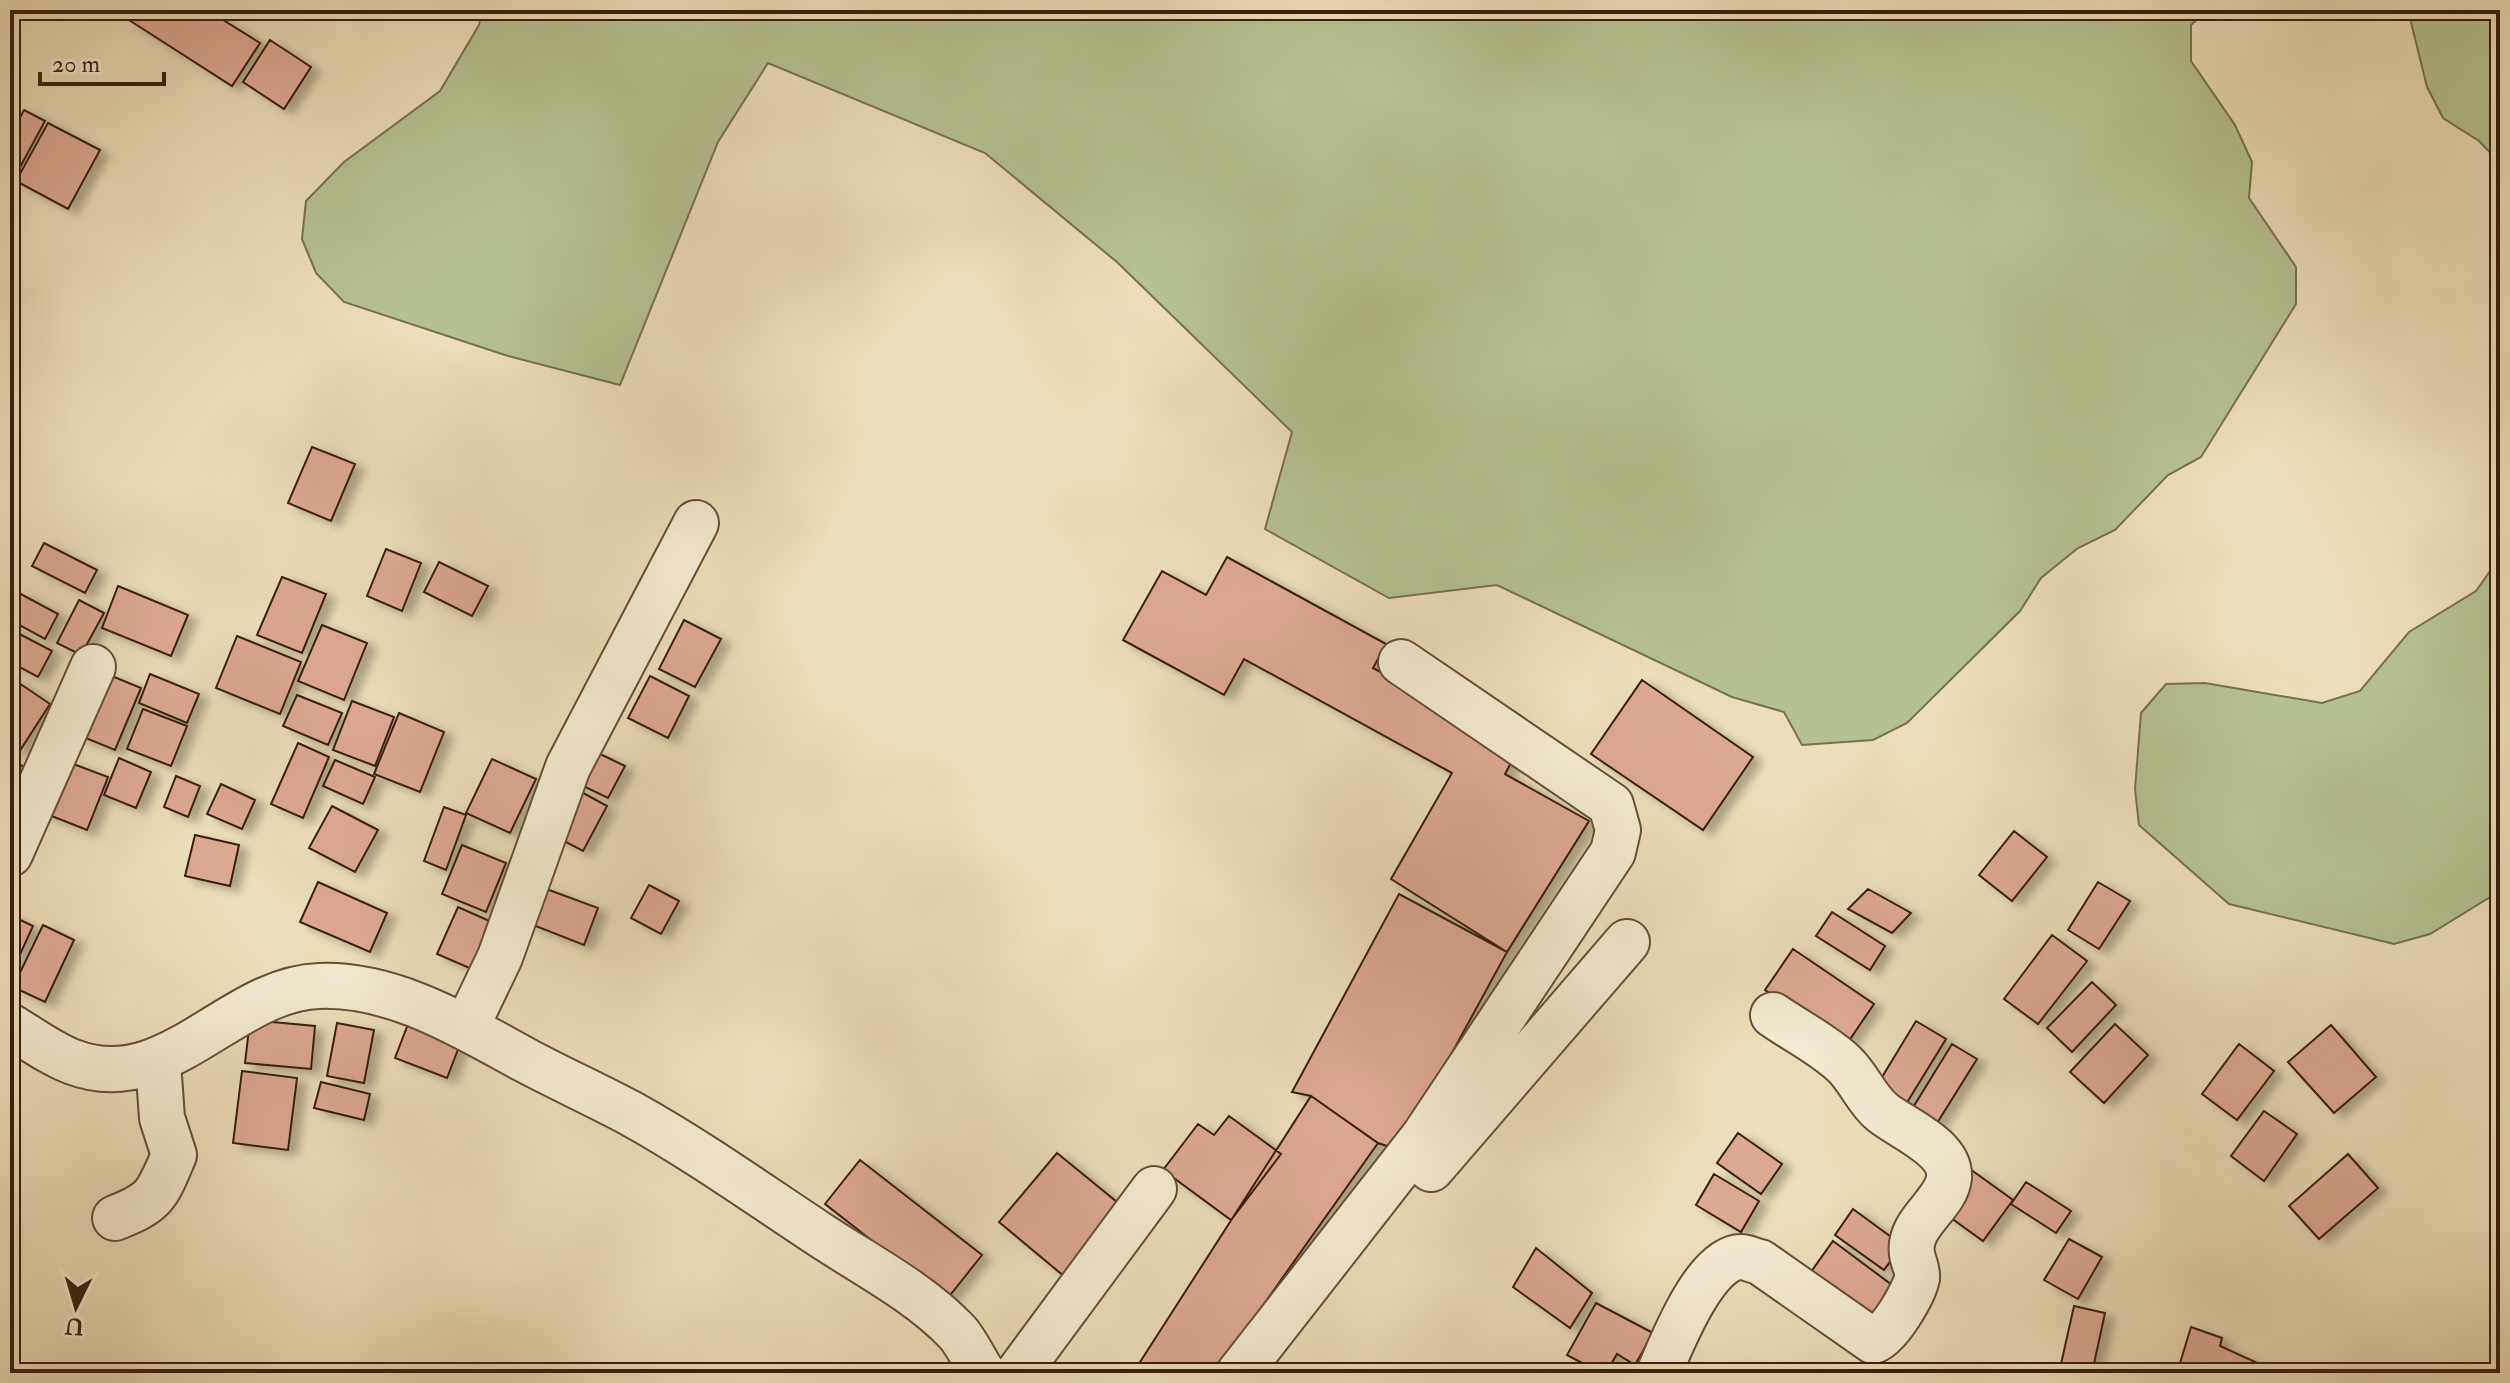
<svg xmlns="http://www.w3.org/2000/svg" width="2510" height="1383" font-family="'IM FELL Double Pica',serif">
<style>
.green{fill:#b6c190;stroke:#78704f;stroke-width:2}
.building{fill:#dda890;stroke:#391f0e;stroke-width:2;filter:url(#shadow)}
.lines{fill:none;stroke-linecap:round;stroke-linejoin:round}
.minor-casing{stroke:#664f38;stroke-width:48}
.minor{stroke:#f3ead1;stroke-width:44}
</style>
<defs>
<filter id="shadow"><feDropShadow dx="9" dy="5" stdDeviation="4" flood-color="#0004"/></filter>
</defs>
<rect width="100%" height="100%" fill="#ecdeb8"/>
<filter id="stains"><feTurbulence type="fractalNoise" baseFrequency=".0025" numOctaves="4"/><feColorMatrix values="0 0 0 0 .2 0 0 0 0 .09 0 0 0 0 .02 0 0 0 .5 -.17"/></filter>
<radialGradient id="worn" r=".72"><stop offset=".6" stop-color="#630" stop-opacity="0"/><stop offset="1" stop-color="#630" stop-opacity=".3"/></radialGradient>
<path class="green" d="M482,10H2208L2191,25V61L2235,125L2252,162L2249,198L2296,267V304L2201,457L2168,475L2115,530L2078,548L2041,578L2020,611L1907,723L1873,740L1802,745L1784,712L1732,697L1497,585L1389,598L1265,529L1292,432L1118,263L985,153L768,63L718,142L620,385L508,356L344,302L316,273L302,239L306,201L344,162L440,91L479,25Z
M2408,10H2500V163L2479,141L2443,118L2427,87Z
M2500,557V891L2430,934L2394,944L2229,904L2139,825L2135,789L2141,713L2166,684L2205,683L2322,703L2360,691L2409,632L2476,591Z"/>
<path class="building" d="M136,10H207L260,43L232,86L129,20Z
M270,40L311,67L284,109L243,82Z
M24,110L45,121L12,182L10,136Z
M48,123L100,150L68,209L16,181Z
M312,447L355,464L331,521L288,503Z
M44,543L97,570L85,593L32,566Z
M386,549L421,563L402,611L367,596Z
M1227,557L1386,644L1373,668L1519,748L1505,774L1589,821L1507,952L1391,879L1452,773L1244,659L1224,695L1123,640L1162,571L1206,595Z
M439,562L488,586L472,616L424,592Z
M282,577L326,594L302,653L257,635Z
M118,586L188,615L171,656L102,628Z
M17,592L58,614L45,639L10,620V606Z
M79,600L104,613L81,655L57,643Z
M684,620L721,639L695,687L659,669Z
M322,625L367,643L344,700L298,681Z
M10,629L52,651L38,677L10,662Z
M237,636L301,662L280,714L216,688Z
M102,672L141,688L115,750L76,734Z
M150,674L199,694L187,723L139,703Z
M650,676L689,696L668,738L628,718Z
M10,677L50,704L19,752L10,746Z
M1642,680L1753,757L1703,830L1591,754Z
M297,695L342,713L328,745L283,726Z
M352,701L394,717L375,766L333,750Z
M143,709L187,726L171,766L127,749Z
M399,713L444,732L420,792L374,774Z
M298,743L329,757L303,818L271,804Z
M594,751L625,766L608,798L577,783Z
M10,758L39,777L10,821Z
M119,758L151,772L136,808L104,795Z
M492,759L536,779L510,833L466,813Z
M335,760L375,777L363,804L323,786Z
M68,762L108,777L87,830L34,809Z
M176,776L200,786L188,817L164,807Z
M221,784L255,800L242,829L207,814Z
M574,788L607,806L583,851L549,833Z
M332,806L378,830L355,872L309,848Z
M444,807L466,815L446,870L424,861Z
M2014,831L2047,857L2012,901L1979,875Z
M195,835L239,845L230,886L185,876Z
M462,845L506,863L486,912L442,894Z
M318,882L387,913L370,952L300,922Z
M2098,882L2130,901L2099,949L2068,930Z
M649,885L679,901L661,934L631,918Z
M541,887L598,908L584,945L528,923Z
M1868,889L1911,913L1892,933L1848,909Z
M1399,894L1507,952L1399,1150L1378,1143L1311,1096L1292,1092Z
M458,907L494,923L474,970L437,954Z
M1832,912L1885,946L1870,970L1816,936Z
M10,915L33,926L12,972L10,971Z
M43,925L74,940L45,1002L13,987Z
M2052,935L2087,961L2038,1024L2004,999Z
M1793,949L1874,1004L1846,1045L1765,990Z
M2092,982L2116,1005L2072,1052L2047,1028Z
M410,1019L462,1039L447,1078L395,1058Z
M250,1020L315,1026L311,1069L245,1063Z
M1916,1021L1946,1039L1903,1109L1873,1092Z
M337,1023L374,1030L364,1083L327,1076Z
M2115,1024L2148,1055L2104,1103L2070,1072Z
M2331,1025L2376,1077L2334,1113L2288,1062Z
M1952,1044L1977,1059L1934,1128L1909,1114Z
M2239,1044L2274,1071L2237,1120L2202,1094Z
M242,1071L297,1078L288,1150L233,1143Z
M321,1082L370,1094L364,1120L314,1108Z
M1311,1096L1378,1143L1215,1373H1133Z
M2264,1111L2297,1134L2264,1181L2231,1156Z
M1229,1116L1281,1154L1231,1220L1163,1170L1198,1124L1214,1135Z
M1738,1133L1782,1164L1761,1194L1717,1163Z
M1057,1153L1123,1207L1065,1277L999,1222Z
M2348,1154L2378,1188L2319,1239L2289,1206Z
M860,1160L982,1255L947,1299L825,1204Z
M1970,1169L2013,1200L1983,1241L1940,1210Z
M1714,1174L1759,1201L1741,1232L1696,1205Z
M2026,1182L2071,1211L2056,1233L2011,1204Z
M1853,1209L1902,1245L1884,1270L1835,1235Z
M2069,1239L2102,1257L2078,1299L2044,1280Z
M1833,1241L1896,1288L1870,1322L1808,1276Z
M1536,1248L1592,1293L1570,1328L1513,1287Z
M1596,1303L1653,1333L1635,1365L1617,1354L1606,1373H1601L1567,1355Z
M2074,1306L2105,1313L2092,1373H2059Z
M2191,1327L2222,1338L2220,1346L2279,1373H2177Z"/>
<g class="lines">
<g class="minor-casing">
<path id="minor" d="M10,854L93,667
M10,1026C30,1038 51,1054 73,1062C167,1098 230,989 319,986C394,983 464,1027 527,1061C561,1079 596,1095 630,1113C695,1149 757,1193 819,1234C864,1264 919,1292 957,1332C967,1343 974,1360 983,1373
M466,1028L500,957L568,767L696,523
M1431,1169L1627,942
M115,1218C156,1202 157,1195 174,1155L162,1118L158,1062
M1018,1373L1154,1189
M1239,1373L1424,1136L1613,852L1618,830L1611,805L1401,662
M1659,1373C1671,1345 1705,1257 1741,1257C1747,1257 1754,1261 1760,1262L1873,1341C1888,1338 1914,1293 1917,1278C1918,1269 1913,1262 1912,1254C1907,1223 1946,1205 1949,1178C1952,1147 1901,1128 1882,1112C1866,1099 1859,1078 1844,1064C1824,1045 1796,1031 1773,1015"/>
</g>
<use href="#minor" class="minor"/>
</g>
<rect width="2510" height="1383" fill="none" stroke="#ecdeb8" stroke-width="40"/>
<rect x="12" y="12" width="2486" height="1359" fill="none" stroke="#391f0e" stroke-width="4"/>
<rect x="20" y="20" width="2470" height="1343" fill="none" stroke="#391f0e" stroke-width="2"/>
<g transform="translate(76 1307) rotate(185)" stroke="#f3ead1" stroke-width="6" paint-order="stroke">
<path d="M0-6L14 30L0 20L-14 30Z" fill="#391f0e"/>
<text y="-12" font-size="22" font-weight="bold" text-anchor="middle" fill="#391f0e">U</text>
</g>
<path d="M40 72v12h124v-12" fill="none" stroke="#391f0e" stroke-width="4"/>
<text x="52" y="72" font-size="24" fill="#391f0e" stroke="#f3ead1" stroke-width="6" paint-order="stroke">20 m</text>
<rect width="100%" height="100%" filter="url(#stains)"/>
<rect width="100%" height="100%" fill="url(#worn)"/>
</svg>
